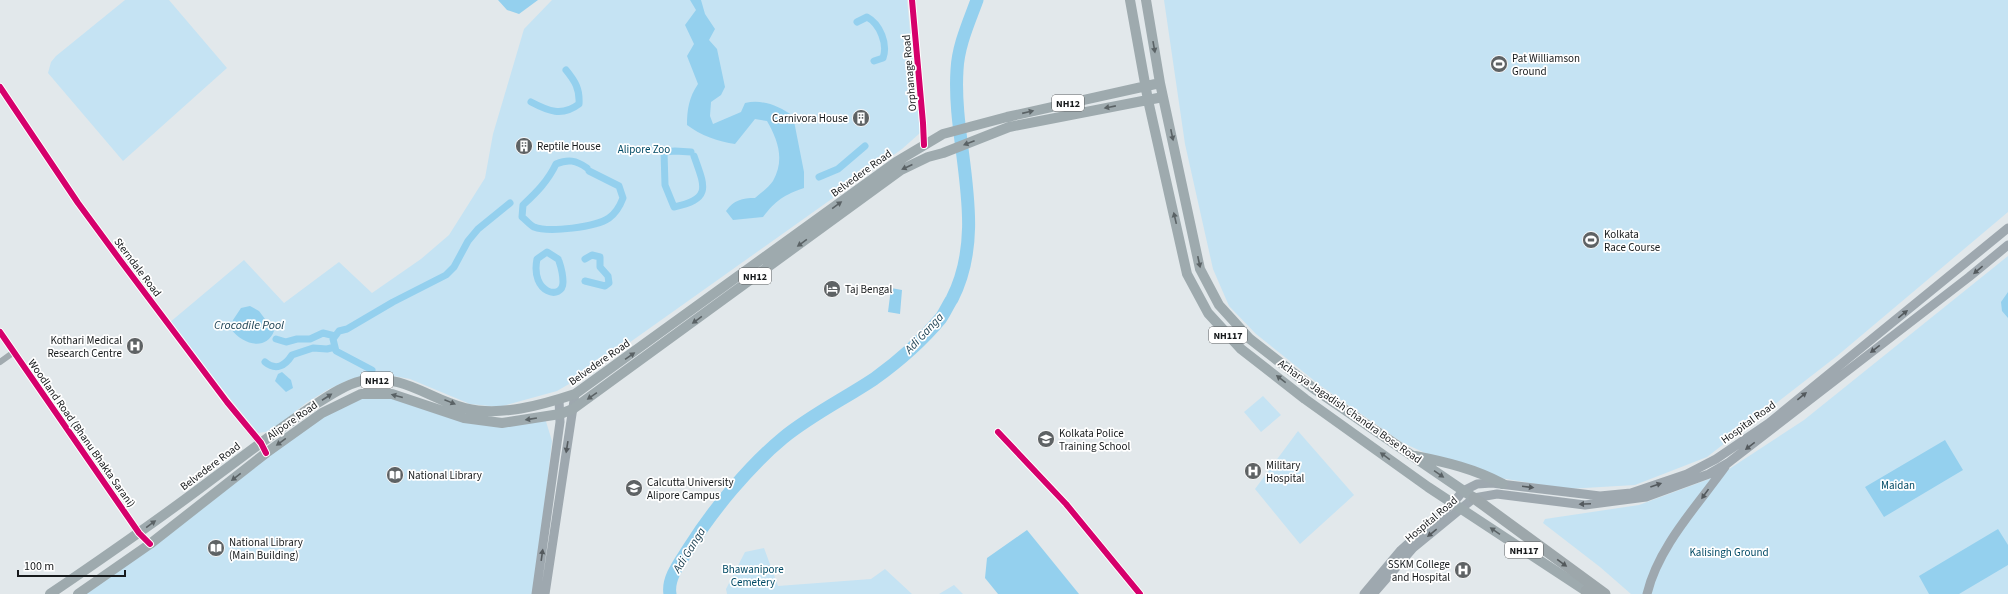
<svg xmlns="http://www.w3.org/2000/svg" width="2008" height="594" font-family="'Source Sans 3',sans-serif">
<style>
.green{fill:#c5e3f3}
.water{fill:#94d0ee}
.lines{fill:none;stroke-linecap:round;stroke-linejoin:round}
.canal{stroke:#94d0ee;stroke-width:7}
.river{stroke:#94d0ee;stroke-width:13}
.minor{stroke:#a1aaaf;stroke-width:6}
.secondary{stroke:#9ea8af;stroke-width:9}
.trunk{stroke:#9eaaae;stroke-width:10}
.motorway{stroke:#9da7ab;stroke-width:11}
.cycleway-casing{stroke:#fff;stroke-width:8}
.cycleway{stroke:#d6006c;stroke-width:6}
.oneway{fill:#5a6265}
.oneway2{fill:#545a5e}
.oneway3{fill:#53595c}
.labels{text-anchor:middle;stroke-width:3.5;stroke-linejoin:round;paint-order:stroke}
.shield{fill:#fff;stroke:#5d5f60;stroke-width:1}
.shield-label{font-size:10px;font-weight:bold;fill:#171a1c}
.poi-label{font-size:11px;fill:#171a1c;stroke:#fff;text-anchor:start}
.street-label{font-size:11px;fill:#171a1c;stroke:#fff}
.park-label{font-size:11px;fill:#004a65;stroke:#fff}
.water-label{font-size:12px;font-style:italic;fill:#1a3f51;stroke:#fff}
</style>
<rect width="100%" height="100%" fill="#e2e8eb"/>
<path class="green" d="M125,0H169L227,68L123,161L48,73L51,62L56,56Z
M552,0H907L920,133L902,149L581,377L557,391L499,407L470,404L410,379L383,374L351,379L329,389L306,403L271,431L258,433L169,323L244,260L284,303L339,262L372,293L421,259L449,235L485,178L493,134L524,29Z
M1164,0H2008V212L1837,356L1707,457L1635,485L1567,489L1470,473L1403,443L1321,386L1256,334L1229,306L1213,269L1185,144Z
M2008,256V594H1631L1600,567L1543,523L1545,519L1639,505L1720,475L1804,420Z
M374,394L454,415L504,420L544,415L552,441L534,594H81L321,414Z
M1263,396L1281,415L1261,432L1244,412Z
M1298,431L1354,495L1300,544L1255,489Z
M764,548L778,586L871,579L885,569L912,594H727L726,589L745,552Z
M954,585L963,594H939Z"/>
<path class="water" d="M498,0H538L519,14L507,10Z
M690,0H701L705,14L715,29L709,40L717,49L725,87L721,95L711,102L710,116L713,124L741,112L745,103C763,99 779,106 793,116L804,172V188C784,195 776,200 763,217L733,220L726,211C734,200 742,198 755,198C761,193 769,187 773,181C785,160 778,140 767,121L755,119L735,144C719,142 700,135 687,125C687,110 689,97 698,84L687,56L694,44L685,25L696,10Z
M891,288L902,290L900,314L888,312Z
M2008,292V318L2002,311L2001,302Z
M250,306L259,311L274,331C266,352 242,344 231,329L233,320L241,308Z
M282,372L291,380L293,388L286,392L275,381L278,374Z
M1945,440L1963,470L1884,517L1865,487Z
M1998,529L2008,545V565L1959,594H1929L1919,576Z
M1027,530L1079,594H998L985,578L987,558Z"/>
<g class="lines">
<path class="canal" d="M857,22L867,17C880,24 888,44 883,58L874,61
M531,102C548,111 562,117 579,104C580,89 575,81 566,70
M691,152L675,151L664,152L665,185L674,207C712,199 705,187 694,156
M587,168C576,160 568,159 556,164C548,181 536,193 523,205L522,217C526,220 530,225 534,227C549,233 596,227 609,218C616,213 620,206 623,198L619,186L589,171
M819,177L838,169L865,146
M558,259L547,252L537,259C530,294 563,301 563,282C563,275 561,267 559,261
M585,281L605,286L609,283L608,276L600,267V257L592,255L585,259
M276,339L286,342L297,339H310L323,333L335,336
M265,362C276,371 285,366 292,355L313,348L327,349L335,347
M372,370L336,351L333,339L339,331L347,329L393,302L446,275L454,267L468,241L478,229L510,203"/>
<path class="river" d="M670,594C667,578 681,561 689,548C712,511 749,466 783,438C811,415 844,399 874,379C899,361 922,341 941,318C945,312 948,305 952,299C989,227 952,145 957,70C958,46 969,22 977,0"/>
<path class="minor" d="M912,0L923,123L924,145
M0,87L78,203L120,260L227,402L262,446
M0,332L139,533L150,544
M0,362L14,352
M998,432L1066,504L1140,594"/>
<path class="secondary" d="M536,594L560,422L559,400
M545,594L575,394
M1364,594L1401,550L1453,503L1463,491L1477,484L1492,483L1600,496L1631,493L1687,474L1716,459L1769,423L2008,228
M1373,594L1413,548L1474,498L1497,494L1585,505L1646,497L1709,474L1728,463L1969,277L2008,245
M1647,594C1658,547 1697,506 1725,467"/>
<path class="trunk" d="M1130,0L1148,100L1187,274L1208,313L1241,349L1305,399L1428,487L1586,591
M1146,0L1160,83L1200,269L1219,305L1250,339L1313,388L1474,498
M1415,456C1446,462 1475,469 1503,484
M50,594C106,556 161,518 215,477C249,452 281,427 316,404C330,395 345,385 361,381C404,373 428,399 465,408C500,417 542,405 575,394L896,162L943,134L1007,117L1160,83
M78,594L150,544L266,453L322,413L361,394H392L464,418L502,423L560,414L573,409L901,170L928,157L943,153L1009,127L1163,97"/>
<path class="motorway" d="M1474,498L1605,594
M1586,591L1590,594"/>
<g class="cycleway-casing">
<path id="cycleway" d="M912,0L923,123L924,145
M0,87L78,203L120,260L227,402L261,443L266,453
M0,332L139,533L150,544
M998,432L1066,504L1140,594"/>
</g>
<use href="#cycleway" class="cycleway"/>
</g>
<defs><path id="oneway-solid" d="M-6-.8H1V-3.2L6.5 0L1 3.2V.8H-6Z"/></defs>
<g class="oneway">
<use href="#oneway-solid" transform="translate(1154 47) rotate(80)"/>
<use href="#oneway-solid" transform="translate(1110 107) rotate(169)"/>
<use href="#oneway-solid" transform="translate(1028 112) rotate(-13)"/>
<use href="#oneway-solid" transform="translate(1172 135) rotate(78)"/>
<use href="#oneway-solid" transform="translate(969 143) rotate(159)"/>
<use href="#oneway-solid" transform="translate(907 167) rotate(155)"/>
<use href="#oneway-solid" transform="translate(837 205) rotate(-36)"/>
<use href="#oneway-solid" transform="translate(1175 218) rotate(-103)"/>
<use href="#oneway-solid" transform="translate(802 243) rotate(144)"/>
<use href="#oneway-solid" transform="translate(1199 262) rotate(78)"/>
<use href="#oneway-solid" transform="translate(697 320) rotate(144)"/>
<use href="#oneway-solid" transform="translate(630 356) rotate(-35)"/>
<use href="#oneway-solid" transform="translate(1281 379) rotate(-142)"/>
<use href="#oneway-solid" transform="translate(397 396) rotate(-165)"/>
<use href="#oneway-solid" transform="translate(592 396) rotate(145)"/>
<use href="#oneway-solid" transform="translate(327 397) rotate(-33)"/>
<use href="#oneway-solid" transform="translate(450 402) rotate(22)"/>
<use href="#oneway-solid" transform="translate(531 419) rotate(171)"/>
<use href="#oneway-solid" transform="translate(281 442) rotate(144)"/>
<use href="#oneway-solid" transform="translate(1385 456) rotate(-144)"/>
<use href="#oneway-solid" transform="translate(1439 474) rotate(34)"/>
<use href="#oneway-solid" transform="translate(236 477) rotate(142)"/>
<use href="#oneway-solid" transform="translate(151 524) rotate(-36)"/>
<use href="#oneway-solid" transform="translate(1495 531) rotate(-146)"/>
</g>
<g class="oneway2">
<use href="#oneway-solid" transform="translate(1978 270) rotate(140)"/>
<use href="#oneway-solid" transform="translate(1903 314) rotate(-39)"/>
<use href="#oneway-solid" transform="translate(1875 349) rotate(142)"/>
<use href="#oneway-solid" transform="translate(1802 396) rotate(-39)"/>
<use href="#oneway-solid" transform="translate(1750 446) rotate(142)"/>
<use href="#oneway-solid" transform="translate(567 447) rotate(99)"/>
<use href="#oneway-solid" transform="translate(1656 485) rotate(-19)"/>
<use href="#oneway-solid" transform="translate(1528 487) rotate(7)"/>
<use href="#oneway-solid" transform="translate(1705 494) rotate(126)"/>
<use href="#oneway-solid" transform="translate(1585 504) rotate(178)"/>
<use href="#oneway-solid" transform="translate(1432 533) rotate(141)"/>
<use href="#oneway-solid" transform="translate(542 555) rotate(-82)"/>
</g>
<use class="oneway3" href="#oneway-solid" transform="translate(1562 563) rotate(36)"/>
<defs>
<g id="stadium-disc" transform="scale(0.9)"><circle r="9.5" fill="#5e6264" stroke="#fff"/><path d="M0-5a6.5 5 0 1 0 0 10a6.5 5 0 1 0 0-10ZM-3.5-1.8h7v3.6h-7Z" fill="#fff"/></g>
<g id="building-disc" transform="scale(0.9)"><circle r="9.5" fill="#5e6264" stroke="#fff"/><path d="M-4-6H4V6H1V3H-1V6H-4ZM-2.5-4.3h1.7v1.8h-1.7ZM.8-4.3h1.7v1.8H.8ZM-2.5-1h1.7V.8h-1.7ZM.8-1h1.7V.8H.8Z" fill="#fff"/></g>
<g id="hotel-disc" transform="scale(0.9)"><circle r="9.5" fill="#5e6264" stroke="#fff"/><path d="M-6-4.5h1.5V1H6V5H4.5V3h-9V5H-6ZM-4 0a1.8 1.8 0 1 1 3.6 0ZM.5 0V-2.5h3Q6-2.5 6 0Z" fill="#fff"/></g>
<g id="hospital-disc" transform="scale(0.9)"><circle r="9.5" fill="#5e6264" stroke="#fff"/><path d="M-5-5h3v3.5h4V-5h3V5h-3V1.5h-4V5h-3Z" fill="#fff"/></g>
<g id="university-disc" transform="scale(0.9)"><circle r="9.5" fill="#5e6264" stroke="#fff"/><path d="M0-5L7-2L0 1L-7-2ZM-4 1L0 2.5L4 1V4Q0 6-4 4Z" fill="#fff"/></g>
<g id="library-disc" transform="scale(0.9)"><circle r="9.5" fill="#5e6264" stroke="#fff"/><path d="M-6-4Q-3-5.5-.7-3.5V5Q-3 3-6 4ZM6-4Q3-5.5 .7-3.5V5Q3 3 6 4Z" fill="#fff"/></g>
</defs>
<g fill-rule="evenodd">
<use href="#stadium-disc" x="1499" y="64"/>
<use href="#building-disc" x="861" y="118"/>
<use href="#building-disc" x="524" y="146"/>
<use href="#stadium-disc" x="1591" y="240"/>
<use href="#hotel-disc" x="832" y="289"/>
<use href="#hospital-disc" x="135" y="346"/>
<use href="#university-disc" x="1046" y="439"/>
<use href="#hospital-disc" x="1253" y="471"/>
<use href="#library-disc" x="395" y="475"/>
<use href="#university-disc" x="634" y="488"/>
<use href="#library-disc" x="216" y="548"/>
<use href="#hospital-disc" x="1463" y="570"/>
</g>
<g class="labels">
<g class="shield">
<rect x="1052" y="95" width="32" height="16" rx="3"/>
<rect x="739" y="268" width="32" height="16" rx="3"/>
<rect x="1209" y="327" width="38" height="16" rx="3"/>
<rect x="361" y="372" width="32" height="16" rx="3"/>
<rect x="1505" y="542" width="38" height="16" rx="3"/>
</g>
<g class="shield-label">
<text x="1068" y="107">NH12</text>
<text x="755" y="280">NH12</text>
<text x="1228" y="339">NH117</text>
<text x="377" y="384">NH12</text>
<text x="1524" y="554">NH117</text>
</g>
<g class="poi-label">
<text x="1512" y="62">Pat Williamson<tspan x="1512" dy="13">Ground</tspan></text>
<text x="848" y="122" text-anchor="end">Carnivora House</text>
<text x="537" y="150">Reptile House</text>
<text x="1604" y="238">Kolkata<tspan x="1604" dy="13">Race Course</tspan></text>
<text x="845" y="293">Taj Bengal</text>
<text x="122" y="344" text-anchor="end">Kothari Medical<tspan x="122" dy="13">Research Centre</tspan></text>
<text x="1059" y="437">Kolkata Police<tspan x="1059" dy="13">Training School</tspan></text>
<text x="1266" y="469">Military<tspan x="1266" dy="13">Hospital</tspan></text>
<text x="408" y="479">National Library</text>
<text x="647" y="486">Calcutta University<tspan x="647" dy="13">Alipore Campus</tspan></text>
<text x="229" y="546">National Library<tspan x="229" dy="13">(Main Building)</tspan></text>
<text x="1450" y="568" text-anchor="end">SSKM College<tspan x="1450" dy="13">and Hospital</tspan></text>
</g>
<g class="street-label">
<text transform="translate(909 73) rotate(-95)" y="4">Orphanage Road</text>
<text transform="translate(861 173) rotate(-36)" y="4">Belvedere Road</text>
<text transform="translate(138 267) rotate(53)" y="4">Sterndale Road</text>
<text transform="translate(599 362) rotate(-35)" y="4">Belvedere Road</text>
<text transform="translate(1350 411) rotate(35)" y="4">Acharya Jagadish Chandra Bose Road</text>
<text transform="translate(292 420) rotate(-35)" y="4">Alipore Road</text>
<text transform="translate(1748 422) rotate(-36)" y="4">Hospital Road</text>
<text transform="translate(82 433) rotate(55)" y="4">Woodland Road (Bhanu Bhakta Sarani)</text>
<text transform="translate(210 466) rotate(-37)" y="4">Belvedere Road</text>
<text transform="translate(1431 519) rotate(-40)" y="4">Hospital Road</text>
</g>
<g class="park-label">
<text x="644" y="153">Alipore Zoo</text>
<text x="1898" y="489">Maidan</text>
<text x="1729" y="556">Kalisingh Ground</text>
<text x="753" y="573">Bhawanipore<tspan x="753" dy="13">Cemetery</tspan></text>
</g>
<g class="water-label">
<text x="249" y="329">Crocodile Pool</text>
<text transform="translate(924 333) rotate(-47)" y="4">Adi Ganga</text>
<text transform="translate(689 550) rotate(-58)" y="4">Adi Ganga</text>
</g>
</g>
<path d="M18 570v6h107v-6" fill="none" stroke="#171a1c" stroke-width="2"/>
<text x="24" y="570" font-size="12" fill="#171a1c" stroke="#ffffff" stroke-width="3" paint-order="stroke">100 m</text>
</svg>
